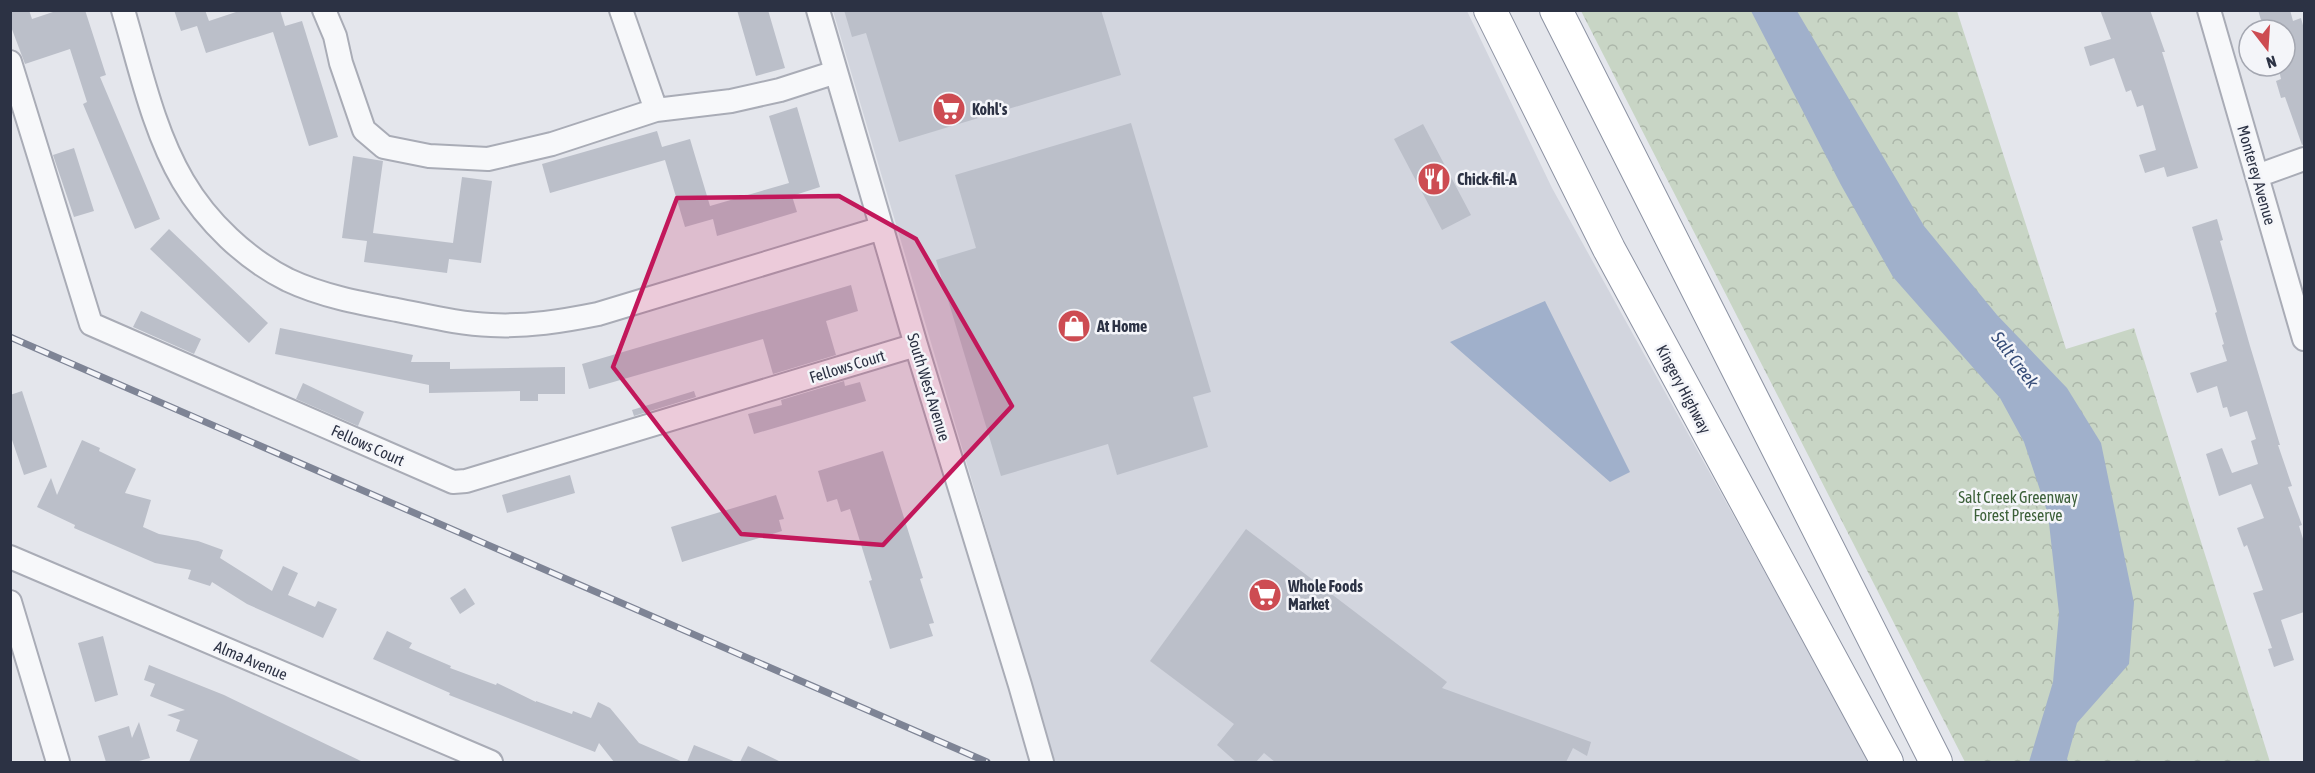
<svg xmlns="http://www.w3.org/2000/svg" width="2315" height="773" font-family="'Asap Condensed',sans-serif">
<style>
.built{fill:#d2d5de}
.park{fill:url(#park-crowns)}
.water{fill:#a0b0cb}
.building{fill:#bbbfc9}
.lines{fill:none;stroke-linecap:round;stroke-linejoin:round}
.minor-casing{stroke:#a9acb6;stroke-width:26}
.highway-casing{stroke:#8c92a2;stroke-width:34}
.minor{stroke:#f7f8fa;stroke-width:22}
.highway{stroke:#fff;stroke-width:32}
.rail-casing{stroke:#7e8495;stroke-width:7}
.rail{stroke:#f4f5f9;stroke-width:4.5;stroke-dasharray:14;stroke-linecap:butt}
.marked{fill:#c2185b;fill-opacity:0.2;stroke:#c2185b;stroke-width:4.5;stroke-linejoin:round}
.labels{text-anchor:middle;stroke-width:5;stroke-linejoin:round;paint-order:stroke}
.poi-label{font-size:16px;font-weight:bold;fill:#2c3244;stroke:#f4f5f9;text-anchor:start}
.street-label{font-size:16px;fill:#2c3244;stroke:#f4f5f9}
.park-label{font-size:16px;fill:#3c6039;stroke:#f4f5f9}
.water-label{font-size:18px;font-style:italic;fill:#364c78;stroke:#f4f5f9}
</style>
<defs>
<pattern id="park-crowns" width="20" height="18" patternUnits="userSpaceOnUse" patternTransform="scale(1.5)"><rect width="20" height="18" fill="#c8d5c5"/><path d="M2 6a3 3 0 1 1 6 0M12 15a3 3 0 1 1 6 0" fill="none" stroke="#acb7aa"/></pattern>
</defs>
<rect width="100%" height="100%" fill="#e4e6ec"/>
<path class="built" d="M833,11H1467L1552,188L1870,762H1055Z"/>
<path class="park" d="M1581,11H1957L2066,349L2134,328L2270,762H1965Z"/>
<path class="water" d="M1751,11H1797L1924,226L1997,315L2067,388L2101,443L2134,603L2129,664L2077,723L2067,759L2069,762H2029L2053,682L2059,613L2048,514L2024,442L2000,398L1893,277L1841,185Z
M1545,301L1630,472L1610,482L1450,342Z"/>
<path class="building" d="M10,10H29L32,19L59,10H85L106,75L100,77L160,219L135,229L83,104L87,102L70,49L25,64L10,24Z
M174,10H205L209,21L242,10H280L285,26L302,21L338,137L309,146L273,32L206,53L197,26L181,31Z
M737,10H768L785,68L756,76Z
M844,10H1101L1121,75L899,142L866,33L852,37Z
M2100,10H2150L2165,52H2162L2198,168L2167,177L2164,167L2145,173L2139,155L2156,150L2143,105L2137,107L2131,90L2126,92L2114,58L2090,66L2084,47L2111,39Z
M2258,10H2290L2293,21L2301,18L2304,29V144L2302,145L2285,97L2281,98L2276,81L2281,79L2279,70L2285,68V30H2264Z
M797,107L820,187L792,196L797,212L717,236L713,219L685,227L665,160L550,193L542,164L657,131L662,147L690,139L710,206L789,183L769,116Z
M1131,123L1211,392L1193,397L1208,447L1117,475L1108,444L1001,476L936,260L976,248L955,175Z
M1423,124L1471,215L1442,230L1394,139Z
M74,148L94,211L74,217L53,155Z
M353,156L383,161L373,233L453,243L462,177L492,181L481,263L449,259L447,273L364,262L367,241L342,238Z
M2217,219L2223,240L2220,241L2250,346L2280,445H2278L2292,486L2288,487L2302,525L2299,526L2304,542V612L2281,620L2294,660L2274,667L2268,649L2272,648L2253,593L2263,590L2247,545L2244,547L2237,528L2264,518L2251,484L2219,496L2206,454L2222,448L2232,473L2258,464L2251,441L2256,439L2247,411L2230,417L2227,407L2223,408L2217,386L2197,393L2190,373L2227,361L2222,345L2224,344L2215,313L2217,312L2192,227Z
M169,229L268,323L249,343L150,249Z
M851,285L858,311L826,321L836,355L773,374L763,339L589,389L582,364Z
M141,311L201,339L194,354L133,327Z
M280,328L413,355L411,362H450V369L565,367V394H538V401H520V391L429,393V385L275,354Z
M844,381L845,386L860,382L866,401L754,434L748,414L782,405L781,400Z
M303,383L364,412L358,426L296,399Z
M22,391L47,467L24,475L10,434V395Z
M694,391L696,397L634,416L632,410Z
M82,440L100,448L99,451L136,469L125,493L151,500L143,527L159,534L198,541L223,550L220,558L272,591L283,566L298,573L288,595L315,607L318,601L337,609L323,638L247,604L212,582L210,586L188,579L191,570L155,563L74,528L75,525L37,507L51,478L57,495Z
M883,451L923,578L920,579L934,623L929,624L933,636L890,649L869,581L872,580L850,509L841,512L837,499L827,502L818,471Z
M570,475L575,493L507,513L502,495Z
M776,495L784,519L779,520L782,531L682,562L671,527Z
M1246,529L1447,682L1442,688L1591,742L1587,756L1573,748L1566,762H1275L1264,753L1256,762H1236L1217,745L1234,724L1150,661Z
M465,588L475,604L460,614L450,598Z
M387,631L412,643L409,648L451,666L450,668L496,685L497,683L536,702V701L572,714L573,711L591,718L598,702L610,708L639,743L683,762H614L599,743L595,752L449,695L450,693L373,659Z
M103,636L118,695L95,702L78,643Z
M149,665L224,695L363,762H189L198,740L176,731L180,720L167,715L185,710L150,696L155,684L144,680Z
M139,722L150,758L139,761V762H106L98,736L129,726L132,738Z
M694,745L736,762H687Z
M748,746L781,762H740Z"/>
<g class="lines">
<g class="minor-casing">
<path id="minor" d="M123,10C140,67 153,130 183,181C207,222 246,259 288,280C322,296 360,303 397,310C428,316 459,324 491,325C527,327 563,321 598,314L882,228
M324,10L335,36L341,63L364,130L384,147L429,156L488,159L552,144L656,110L731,101L780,90L836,72
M621,10L656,110
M818,10L916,345L1020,685L1042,762
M2209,10L2304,339
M10,62L91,324L453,482L466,481L916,345
M2257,176L2304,159
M10,557L491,762
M10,602L58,762"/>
</g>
<g class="highway-casing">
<path id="highway" d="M1490,10L1609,249L1887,762
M1556,10L1936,762"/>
</g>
<use href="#minor" class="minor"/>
<use href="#highway" class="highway"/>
<g class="rail-casing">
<path id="rail" d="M10,337L987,762"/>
</g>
<use href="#rail" class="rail"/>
</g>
<path class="marked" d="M839,196L916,239L1012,406L883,545L741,534L613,367L677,198Z"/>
<defs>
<g id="supermarket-disc" transform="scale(1.725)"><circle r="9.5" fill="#cd4c52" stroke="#f4f5f9"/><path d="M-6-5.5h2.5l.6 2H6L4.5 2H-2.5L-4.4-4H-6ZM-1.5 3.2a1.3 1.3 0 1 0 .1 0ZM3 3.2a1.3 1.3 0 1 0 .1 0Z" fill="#fff"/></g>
<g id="restaurant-disc" transform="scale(1.725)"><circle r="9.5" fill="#cd4c52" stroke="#f4f5f9"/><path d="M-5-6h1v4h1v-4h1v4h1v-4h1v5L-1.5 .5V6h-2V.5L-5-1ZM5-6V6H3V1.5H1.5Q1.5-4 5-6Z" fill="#fff"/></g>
<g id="shop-disc" transform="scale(1.725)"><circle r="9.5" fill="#cd4c52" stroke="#f4f5f9"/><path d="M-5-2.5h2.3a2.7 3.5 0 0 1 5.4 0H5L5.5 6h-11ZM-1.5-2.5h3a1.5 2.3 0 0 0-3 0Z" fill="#fff"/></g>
</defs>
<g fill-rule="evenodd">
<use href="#supermarket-disc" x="949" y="109"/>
<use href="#restaurant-disc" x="1434" y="179"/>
<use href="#shop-disc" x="1074" y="326"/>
<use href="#supermarket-disc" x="1265" y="595"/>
</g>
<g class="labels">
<g class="poi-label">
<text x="972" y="115">Kohl's</text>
<text x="1457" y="185">Chick-fil-A</text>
<text x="1097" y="332">At Home</text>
<text x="1288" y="592">Whole Foods<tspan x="1288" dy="18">Market</tspan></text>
</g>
<g class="street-label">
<text transform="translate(2257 175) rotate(74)" y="6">Monterey Avenue</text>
<text transform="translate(847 366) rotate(-17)" y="6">Fellows Court</text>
<text transform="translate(929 387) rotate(73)" y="6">South West Avenue</text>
<text transform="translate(1684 389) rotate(62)" y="6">Kingery Highway</text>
<text transform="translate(368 445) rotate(24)" y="6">Fellows Court</text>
<text transform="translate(251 660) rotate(23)" y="6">Alma Avenue</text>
</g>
<g class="park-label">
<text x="2018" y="503">Salt Creek Greenway<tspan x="2018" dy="18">Forest Preserve</tspan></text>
</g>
<g class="water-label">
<text transform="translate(2015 360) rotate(53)" y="6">Salt Creek</text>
</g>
</g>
<rect width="2315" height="773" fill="none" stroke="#2c3244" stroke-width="24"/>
<g transform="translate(2267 48) rotate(163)"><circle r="28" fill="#f4f5f9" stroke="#a4a7b1" stroke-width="1.5"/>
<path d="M0-4.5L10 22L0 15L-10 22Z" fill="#cd4c52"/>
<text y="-9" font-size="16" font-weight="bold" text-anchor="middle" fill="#2c3244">N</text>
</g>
</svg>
